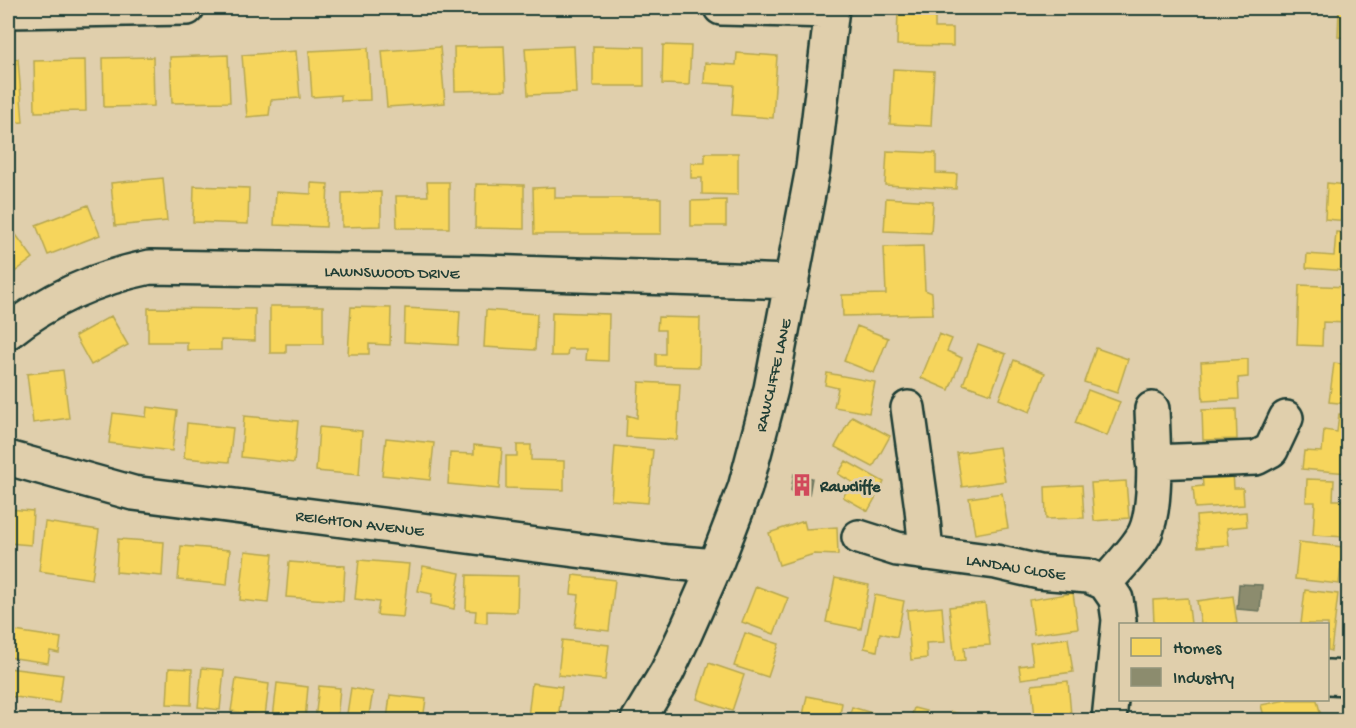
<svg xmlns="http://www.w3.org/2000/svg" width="1356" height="728" font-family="'Gochi Hand',sans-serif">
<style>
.homes{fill:#f6d55c;stroke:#b6a750;stroke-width:1.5}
.industry{fill:#8c8c6e;stroke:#6b745d;stroke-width:1.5}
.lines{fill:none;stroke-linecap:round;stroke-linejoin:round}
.minor-casing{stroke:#1f3d34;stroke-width:38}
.minor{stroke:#e0cfac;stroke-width:33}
.labels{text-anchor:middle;stroke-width:6;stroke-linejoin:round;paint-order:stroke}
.street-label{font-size:16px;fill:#1f3d34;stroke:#e0cfac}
.poi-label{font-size:16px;font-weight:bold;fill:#1f3d34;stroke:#e0cfac;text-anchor:start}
</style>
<rect width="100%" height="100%" fill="#e0cfac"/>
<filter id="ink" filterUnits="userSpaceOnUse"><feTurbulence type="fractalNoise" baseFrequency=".0167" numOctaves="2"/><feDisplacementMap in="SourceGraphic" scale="12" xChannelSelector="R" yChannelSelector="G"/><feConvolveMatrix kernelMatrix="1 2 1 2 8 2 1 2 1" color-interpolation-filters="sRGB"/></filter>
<g filter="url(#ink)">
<path class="homes" d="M898,8H935V28H953V46L897,45Z
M1339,8L1348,9V38L1338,37Z
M663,45L691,46L689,85L662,84Z
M504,46L506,90L455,91L454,47Z
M574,46L576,93L528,95L525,48Z
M593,46L644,47V86H593Z
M440,47L445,103L387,107L382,51Z
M368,48L370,100L341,101V95L312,97L309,51Z
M296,51L300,98L271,100L269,115L247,117L242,55Z
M737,53L777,56L773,118L732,115L734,85L704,83L705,63L736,65Z
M228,55L230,102L172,103L170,57Z
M153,57L154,106L104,107L103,58Z
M18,59L23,122L8,123V60Z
M85,60L86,111L35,112L34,61Z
M893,69L934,71L931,126L890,124Z
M1346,132H1348V167L1344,166Z
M887,151L936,153V173L957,174L956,189L885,185Z
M705,153H738V195L702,194V178H691V163H705Z
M163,178L167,221L115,226L111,183Z
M427,182H449V228H397L396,196H428Z
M311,183L328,184L326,227L274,225L276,192L311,194Z
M1327,183L1348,185V221L1325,219Z
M476,184L524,185V229L475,228Z
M194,186L249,188L248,224L193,222Z
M555,187V198H661V234H534L533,188Z
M381,192V226L342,227V193Z
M886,198L933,201L931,233L884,231Z
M726,200V226H691V201Z
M88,205L100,235L48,255L36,225Z
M11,228L33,258L8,277V231Z
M1336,232L1348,233V271L1306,268L1307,254L1334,256Z
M923,246L925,290L932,293L933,314L843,316L842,295L886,294L884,247Z
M1299,285L1348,287V323L1323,322L1322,346L1297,345Z
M270,306H323V344H286V353H270Z
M351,307L391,308L390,345L369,344V354H348Z
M148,308L255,309V341L221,340V350H187V342H148Z
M405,308L460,311L458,345L404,342Z
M486,310L537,314L535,350L484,347Z
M552,312L609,314L608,361L586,360L587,349H568L567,356H551Z
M111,316L128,345L91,365L75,336Z
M658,317L700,318L699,367L656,366V354H665V330H657Z
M857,326L888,338L874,373L844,361Z
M939,334L952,339L947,351L962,358L949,390L921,378Z
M978,344L1006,354L991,394L963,384Z
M1096,348L1128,359L1117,393L1084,382Z
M1248,359V377L1238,378L1239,399L1203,401L1201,362Z
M1014,360L1045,373L1030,412L999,399Z
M1334,363L1348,365V404L1329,402Z
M63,370L69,418L33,423L27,374Z
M827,373L875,382L869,413L834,407L838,388L825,385Z
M639,382L680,384L677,440L626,437L627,415L637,418Z
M1088,390L1120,402L1107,436L1075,423Z
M147,407L177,411L172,451L109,443L113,413L146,417Z
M1236,409L1237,439L1203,440L1202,410Z
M1339,414L1348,415V473L1302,469L1304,451L1322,452L1324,430L1337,432Z
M244,416L298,421L294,463L241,457Z
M852,416L890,436L873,467L835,447Z
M187,423L233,428L229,462L184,458Z
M319,427L362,431L359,475L316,471Z
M386,438L434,443L430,480L382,475Z
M474,445L502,448L499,489L448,484L450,453L474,454Z
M517,445H531V460L564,461V490L506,488V456H517Z
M615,446L653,450L648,503L611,500Z
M999,447L1005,481L962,487L957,453Z
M846,461L884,482L868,511L843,497L852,482L838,474Z
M1233,472L1234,488H1243L1244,505L1195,508L1193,487L1203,486L1202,474Z
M1307,479L1334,480L1333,500H1347L1346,537L1313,535L1315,502H1306Z
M1126,481L1129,518L1094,521L1091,483Z
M1082,485L1084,518L1046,519L1045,487Z
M1002,493L1008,528L975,534L969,498Z
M8,509L33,511L31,545L8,543Z
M1246,512L1247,526L1227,528L1229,545L1198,547L1196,516Z
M804,521L806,529L837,527L838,555L814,554L779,565L769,533Z
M45,522L99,530L92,579L39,571Z
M118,539L164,542L162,576L116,572Z
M1299,542L1343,547L1339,584L1295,579Z
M181,546L230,550L227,585L178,580Z
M245,551L273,554L268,603L240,600Z
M359,560L409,564L403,617L377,615L379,602L355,599Z
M289,562L345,566L343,601L286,597Z
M423,566L460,573L454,609L431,604L432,594L418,591Z
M467,575L518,576L517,612L487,611V623L475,622L476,611L466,610Z
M573,575L615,580L609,631L575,627L579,595L571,594Z
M835,578L869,585L861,629L826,622Z
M756,586L788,598L774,634L742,622Z
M1305,590L1338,594L1331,651L1328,650V624H1301Z
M1073,593L1078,628L1034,634L1029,600Z
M875,595L904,601L897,637L880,633L877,651L864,648Z
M1233,596L1237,624H1201L1197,601Z
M1188,598L1191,624H1154L1153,600Z
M985,603L990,645L964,647L965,660L955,661L949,607Z
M942,607L945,642L926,643L927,658L911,660L907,610Z
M8,630L61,638L59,653L50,651L48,663L8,657Z
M745,633L779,644L768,677L734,666Z
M1068,638L1073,672L1021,679L1019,666L1033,664L1030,643Z
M562,640L609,645L605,680L558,675Z
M709,663L744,675L732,711L697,699Z
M8,668L63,675L59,703L8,696Z
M169,668L192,669L191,705L167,704Z
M202,668L224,670L220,710L198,707Z
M236,679L269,684L265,716L231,711Z
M1068,681L1071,715L1035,718L1032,685Z
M277,683L308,687L305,720L273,718Z
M532,683L562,687L558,720L528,717Z
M319,686L340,688L337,720H315Z
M351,688L373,692L368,720H346Z
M390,695L426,699L423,720H387Z
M807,696L842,703L839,720H802Z
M1286,700H1317L1322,720H1287L1285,715L1265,720L1261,705Z
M852,707L882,716L881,720H848Z
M914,708L926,711L923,720H910Z
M711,712L736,720H708Z
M951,712L970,716L969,720H934V717L949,720Z
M8,714L43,720H8Z"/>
<path class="industry" d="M794,474L812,478L809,495L791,491Z
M1239,584L1262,585L1260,611L1237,609Z"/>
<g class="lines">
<g class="minor-casing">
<path id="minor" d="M721,8L831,11
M8,11L187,8
M8,332C50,298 96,278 150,267L483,272L792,282
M908,408L922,509L926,553
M8,458L133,493L669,562L715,566
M1153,462L1256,458L1271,450L1286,418
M859,537L897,549L996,562L1039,572L1088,576L1105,583
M1105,583C1117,569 1137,549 1145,533C1158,505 1153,440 1152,409
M1105,583L1116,599L1119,620L1109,720
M1328,677L1348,678
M638,720L667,672L684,636L715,566L745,488L771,389L813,168L832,8"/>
</g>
<use href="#minor" class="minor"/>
</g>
</g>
<defs>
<g id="building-bare" transform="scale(1.8)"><path d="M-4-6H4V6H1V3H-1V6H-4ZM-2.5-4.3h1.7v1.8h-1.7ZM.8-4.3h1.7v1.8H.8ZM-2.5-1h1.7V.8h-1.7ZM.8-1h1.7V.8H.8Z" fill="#d1495b" stroke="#e0cfac" stroke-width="2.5" paint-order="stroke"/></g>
</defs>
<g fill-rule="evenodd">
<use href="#building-bare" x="802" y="485"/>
</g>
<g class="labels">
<g class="street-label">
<text transform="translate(392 271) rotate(1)" y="6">LAWNSWOOD DRIVE</text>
<text transform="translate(772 375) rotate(-77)" y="6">RAWCLIFFE LANE</text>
<text transform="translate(360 522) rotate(7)" y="6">REIGHTON AVENUE</text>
<text transform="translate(1016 566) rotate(9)" y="6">LANDAU CLOSE</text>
</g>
<g class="poi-label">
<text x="820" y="491">Rawcliffe</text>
</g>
</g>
<rect width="1356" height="728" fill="none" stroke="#e0cfac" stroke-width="30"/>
<rect x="15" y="15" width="1326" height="698" fill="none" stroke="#1f3d34" stroke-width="2" filter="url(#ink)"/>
<rect x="1119" y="623" width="210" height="78" fill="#e0cfac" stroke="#93957c" stroke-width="1.5"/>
<rect x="1131" y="638" width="30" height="18" fill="#f6d55c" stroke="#93957c" stroke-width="1.5"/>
<text x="1173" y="653" font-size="18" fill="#1f3d34">Homes</text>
<rect x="1131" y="668" width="30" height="18" fill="#8c8c6e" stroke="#93957c" stroke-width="1.5"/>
<text x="1173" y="683" font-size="18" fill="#1f3d34">Industry</text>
</svg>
